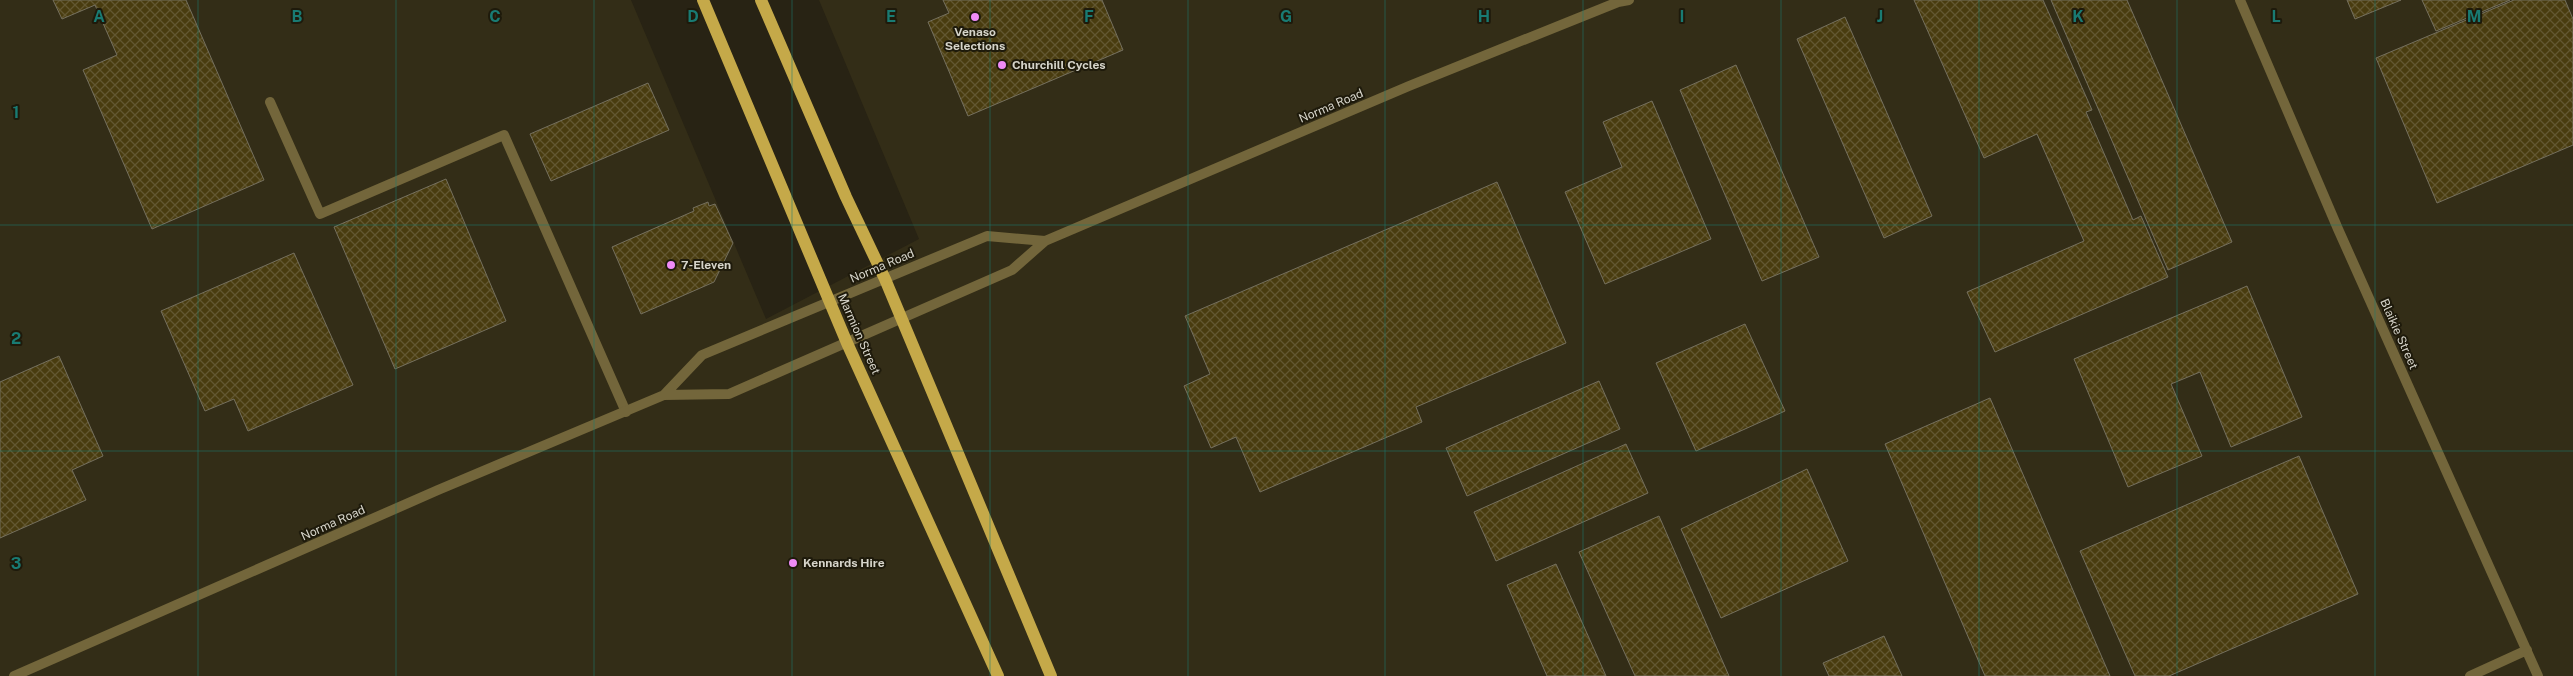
<svg xmlns="http://www.w3.org/2000/svg" width="2573" height="676" font-family="'Public Sans',sans-serif">
<style>
.built{fill:#332d17}
.building{fill:url(#building-cross-hatch);stroke:#75705e}
.lines{fill:none;stroke-linecap:round;stroke-linejoin:round}
.service{stroke:#73663b;stroke-width:10}
.minor{stroke:#73663b;stroke-width:10}
.tertiary{stroke:#73663b;stroke-width:10}
.primary{stroke:#c5a949;stroke-width:12}
.grid{fill:none;stroke:#197b73;stroke-width:1;stroke-opacity:0.55}
.poi-dot{fill:#ef8bf6;stroke:#1e1a0b;stroke-width:2}
.labels{text-anchor:middle;stroke-width:4;stroke-linejoin:round;paint-order:stroke}
.poi-label{font-size:12px;font-weight:bold;fill:#d6d4ca;stroke:#1e1a0b;text-anchor:start}
.street-label{font-size:12px;fill:#d6d4ca;stroke:#1e1a0b}
.grid-label{font-size:16px;text-anchor:middle;font-weight:bold;fill:#197b73;stroke:#1e1a0b;stroke-width:4;stroke-linejoin:round;paint-order:stroke}
</style>
<defs>
<pattern id="building-cross-hatch" width="8" height="8" patternUnits="userSpaceOnUse" patternTransform="scale(1.25)"><rect width="8" height="8" fill="#493c0f"/><path d="M0 0l8 8M0 8l8-8" fill="none" stroke="#625731"/></pattern>
</defs>
<rect width="100%" height="100%" fill="#282314"/>
<path class="built" d="M0,0H631L766,319L919,239L819,0H2573V676H0Z"/>
<path class="building" d="M53,0H186L264,180L152,229L83,70L117,55L95,5L62,19Z
M943,0H1102L1123,50L968,116L928,22L949,13Z
M1914,0H2043L2092,110L2086,112L2133,220L2141,216L2168,277L1995,352L1967,292L2084,241L2037,134L1984,158Z
M2051,0H2127L2232,242L2168,270Z
M2347,0H2401L2355,19Z
M2422,0H2510L2436,31Z
M2514,0H2565L2573,19V145L2437,203L2376,58Z
M1845,17L1932,216L1884,238L1797,39Z
M1736,65L1819,257L1762,281L1680,90Z
M648,83L669,130L551,181L530,134Z
M1652,101L1711,239L1605,284L1565,192L1622,167L1603,122Z
M446,179L506,321L395,369L334,227Z
M1497,182L1566,343L1416,407L1422,422L1260,492L1236,437L1211,448L1184,386L1210,374L1185,316Z
M708,202L709,206L715,204L733,243L714,282L641,314L612,247L694,211L693,208Z
M294,253L353,385L248,431L234,399L205,411L161,311Z
M2247,286L2302,417L2231,447L2200,372L2171,384L2202,456L2128,487L2074,359Z
M1745,324L1785,411L1696,451L1656,363Z
M59,356L103,456L72,470L86,500L0,538V382Z
M1599,381L1620,429L1467,496L1446,448Z
M1990,398L2110,676H1985L1885,444Z
M1626,444L1648,493L1496,561L1474,512Z
M2299,456L2358,594L2169,676H2135L2080,551Z
M1807,469L1848,561L1721,618L1681,529Z
M1659,516L1729,676H1635L1579,552Z
M1556,564L1606,676H1547L1507,585Z
M1884,636L1902,676H1829L1823,663Z"/>
<g class="lines">
<path class="service" d="M270,102L320,214L504,135L626,412"/>
<path class="minor" d="M2240,0L2338,229L2538,676
M2470,676L2527,650"/>
<path class="tertiary" d="M664,395L702,355L987,236L1045,241
M14,676L438,490L664,395L729,394L1012,270L1045,241L1409,86L1618,2L1629,0"/>
<path class="primary" d="M703,0L847,343L998,676
M761,0L846,197L885,279L1051,676"/>
</g>
<path class="grid" d="M198,0V676M396,0V676M594,0V676M792,0V676M990,0V676M1188,0V676M1385,0V676M1583,0V676M1781,0V676M1979,0V676M2177,0V676M2375,0V676M0,225H2573M0,451H2573"/>
<g class="poi-dot">
<circle cx="975" cy="17" r="5"/>
<circle cx="1002" cy="65" r="5"/>
<circle cx="671" cy="265" r="5"/>
<circle cx="793" cy="563" r="5"/>
</g>
<g class="labels">
<g class="poi-label">
<text x="975" y="36" text-anchor="middle">Venaso<tspan x="975" dy="14">Selections</tspan></text>
<text x="1012" y="69">Churchill Cycles</text>
<text x="681" y="269">7-Eleven</text>
<text x="803" y="567">Kennards Hire</text>
</g>
<g class="street-label">
<text transform="translate(1331 106) rotate(-23)" y="4">Norma Road</text>
<text transform="translate(882 266) rotate(-23)" y="4">Norma Road</text>
<text transform="translate(859 334) rotate(66)" y="4">Marmion Street</text>
<text transform="translate(2399 334) rotate(66)" y="4">Blaikie Street</text>
<text transform="translate(333 523) rotate(-24)" y="4">Norma Road</text>
</g>
</g>
<g class="grid-label">
<text x="99" y="22">A</text>
<text x="297" y="22">B</text>
<text x="495" y="22">C</text>
<text x="693" y="22">D</text>
<text x="891" y="22">E</text>
<text x="1089" y="22">F</text>
<text x="1286" y="22">G</text>
<text x="1484" y="22">H</text>
<text x="1682" y="22">I</text>
<text x="1880" y="22">J</text>
<text x="2078" y="22">K</text>
<text x="2276" y="22">L</text>
<text x="2474" y="22">M</text>
<text x="16" y="118">1</text>
<text x="16" y="344">2</text>
<text x="16" y="569">3</text>
</g>
</svg>
